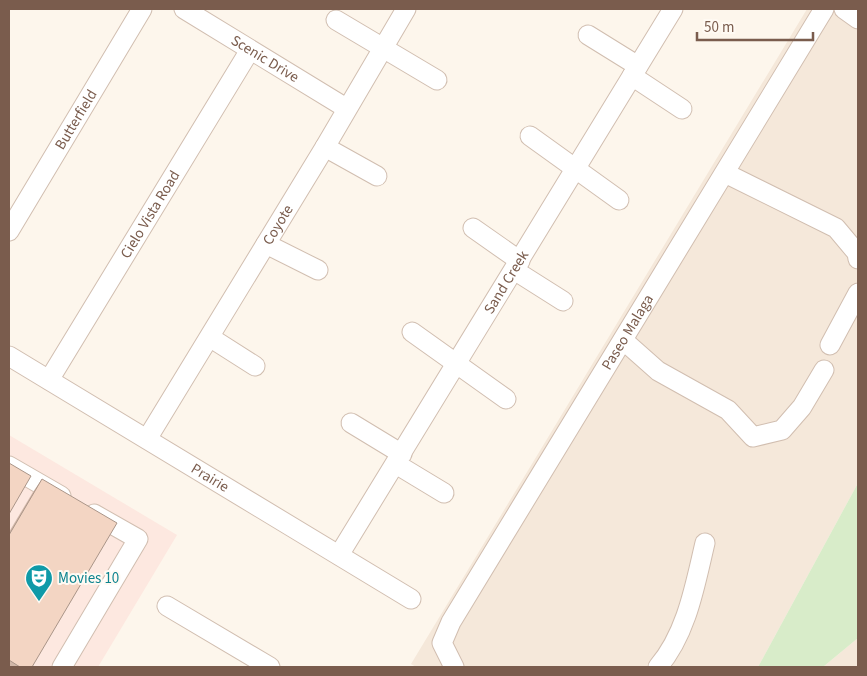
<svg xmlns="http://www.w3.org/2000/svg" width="867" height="676" font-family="'Source Sans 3',sans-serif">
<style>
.residential{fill:#f5e8da}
.commercial{fill:#fde8e0}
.green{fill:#d8ecc9}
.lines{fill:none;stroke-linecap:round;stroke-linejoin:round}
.minor-casing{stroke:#d1beb0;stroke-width:21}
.minor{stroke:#fff;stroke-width:19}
.wall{fill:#d1b7a8}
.building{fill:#f3d5c3;stroke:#aa9588}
.labels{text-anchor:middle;stroke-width:4;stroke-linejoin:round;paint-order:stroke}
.street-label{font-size:15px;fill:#7a5c4d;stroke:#fffaf3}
.culture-label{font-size:15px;fill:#0d838f;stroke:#fffaf3;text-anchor:start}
</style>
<rect width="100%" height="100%" fill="#fdf6ec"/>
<path class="residential" d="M807,9H858V483L758,667H416L411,664Z
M858,638V667H823Z"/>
<path class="commercial" d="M9,435L177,535L98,667H9Z"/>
<path class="green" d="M858,483V638L823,667H758Z"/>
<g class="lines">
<g class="minor-casing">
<g id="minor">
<path id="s1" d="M184,9L346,108"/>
<path d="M844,9L858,19"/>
<path d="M336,20L437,80"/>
<path d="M588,35L638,66"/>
<path d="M632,76L682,109"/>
<path d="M530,136L619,200"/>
<path d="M325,147L377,176"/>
<path d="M725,173L836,228L857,253L858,259"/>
<path d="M473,228L520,261"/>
<path id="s2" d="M9,231L142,9"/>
<path d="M266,244L318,270"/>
<path d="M514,270L563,301"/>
<path d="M412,332L506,399"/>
<path d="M211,338L255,366"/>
<path d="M623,340L658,371L728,410L753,437L782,430L802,407L824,370"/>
<path d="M830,345L858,293"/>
<path id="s3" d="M9,356L411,599"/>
<path id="s4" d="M49,380L250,50"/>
<path d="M351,423L402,454"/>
<path id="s5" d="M147,439L325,147L406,9"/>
<path d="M396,464L444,493"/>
<path d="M9,466L61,496"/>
<path id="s6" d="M339,555L673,9"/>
<path d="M167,606L270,667"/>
<path d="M62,667L138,539L94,514"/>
<path id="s7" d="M454,667L442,643L451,622L824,9"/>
<path d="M658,667C687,633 695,585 705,543"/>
</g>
</g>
<use href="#minor" class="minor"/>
</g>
<path class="wall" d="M42,479L32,667H9V532L33,492Z"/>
<path class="building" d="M9,463L31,476L9,514Z
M42,479L117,523L32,667H20L9,660V535Z"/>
<defs>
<g id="theatre-pin" transform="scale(1.4375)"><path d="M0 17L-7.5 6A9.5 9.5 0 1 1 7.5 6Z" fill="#0f9aa8" stroke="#fffaf3"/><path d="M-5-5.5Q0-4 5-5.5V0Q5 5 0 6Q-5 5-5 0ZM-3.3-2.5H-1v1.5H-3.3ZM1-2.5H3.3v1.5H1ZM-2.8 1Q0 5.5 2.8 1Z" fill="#fff"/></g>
</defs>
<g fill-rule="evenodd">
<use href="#theatre-pin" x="39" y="578"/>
</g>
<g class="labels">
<g class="street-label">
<text dy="5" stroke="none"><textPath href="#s1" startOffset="95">Scenic Drive</textPath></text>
<text dy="5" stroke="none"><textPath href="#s2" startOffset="130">Butterfield</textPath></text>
<text dy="5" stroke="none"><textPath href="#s4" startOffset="194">Cielo Vista Road</textPath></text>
<text dy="5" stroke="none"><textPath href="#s5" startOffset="251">Coyote</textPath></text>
<text dy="5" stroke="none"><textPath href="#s6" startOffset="320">Sand Creek</textPath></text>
<text dy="5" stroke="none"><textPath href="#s7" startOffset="389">Paseo Malaga</textPath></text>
<text dy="5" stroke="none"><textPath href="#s3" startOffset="235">Prairie</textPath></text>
</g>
<g class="culture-label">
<text x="58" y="583">Movies 10</text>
</g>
</g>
<rect width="867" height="676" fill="none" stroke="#7a5c4d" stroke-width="20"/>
<path d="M697 32v8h116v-8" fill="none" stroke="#7a5c4d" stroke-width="2.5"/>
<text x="704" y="32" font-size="15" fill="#7a5c4d" stroke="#fffaf3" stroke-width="4" paint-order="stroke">50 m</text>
</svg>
